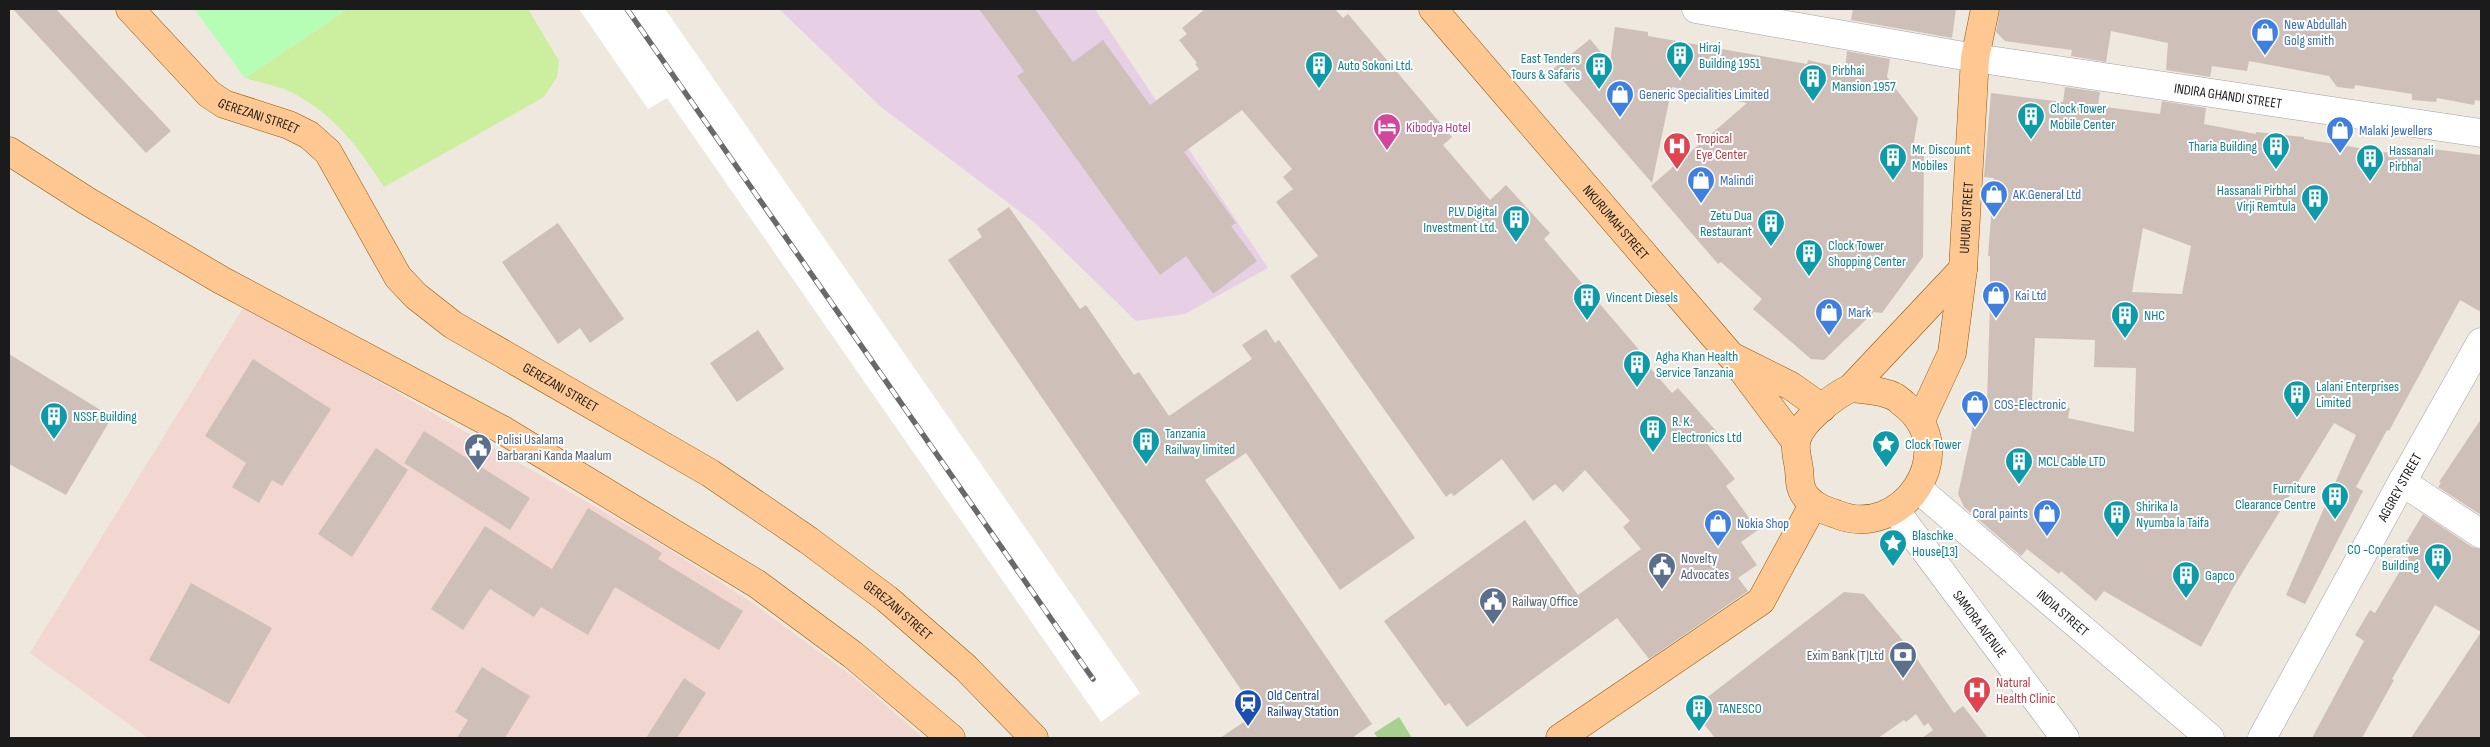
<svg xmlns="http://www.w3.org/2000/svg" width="2490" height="747" font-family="'Sofia Sans Condensed',sans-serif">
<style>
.industrial{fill:#e7d0e5}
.military{fill:#f2d6d0}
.grass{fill:#ccee9f}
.forest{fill:#a8d18f}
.park{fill:#b6feb6}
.pier{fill:#fff}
.building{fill:#cec0b8;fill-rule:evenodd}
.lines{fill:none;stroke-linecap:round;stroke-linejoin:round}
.minor-casing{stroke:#a2a2a2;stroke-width:29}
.major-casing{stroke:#915600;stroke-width:29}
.minor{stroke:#fff;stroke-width:28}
.major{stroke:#ffc892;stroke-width:28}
.rail-casing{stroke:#696969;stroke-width:5.5}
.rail{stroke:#fff;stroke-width:4;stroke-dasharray:11;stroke-linecap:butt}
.labels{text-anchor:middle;stroke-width:4;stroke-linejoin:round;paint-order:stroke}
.shop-label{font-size:14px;fill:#366cbe;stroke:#fff;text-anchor:start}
.culture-label{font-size:14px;fill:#0d838f;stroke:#fff;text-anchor:start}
.street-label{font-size:14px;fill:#1b1b1b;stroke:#fff}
.hotel-label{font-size:14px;fill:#b23c85;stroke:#fff;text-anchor:start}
.health-label{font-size:14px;fill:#be3a42;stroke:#fff;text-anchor:start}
.service-label{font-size:14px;fill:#4e5e75;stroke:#fff;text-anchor:start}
.transit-label{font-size:14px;fill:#164399;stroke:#fff;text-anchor:start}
</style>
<rect width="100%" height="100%" fill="#eee8df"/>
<path class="industrial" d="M779,9H1095L1268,268L1185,314L1136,321L1035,223L881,107Z"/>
<path class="military" d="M245,305L667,548L751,602L856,679L923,738H148L30,653Z"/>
<path class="grass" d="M348,9H528L559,61L557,77L544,97L384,187C358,147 336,116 293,93C279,86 261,83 245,78Z"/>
<path class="forest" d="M1399,717L1412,738H1378L1374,733Z"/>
<path class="park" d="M194,9H348L245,78Z"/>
<path class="pier" d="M579,9H665L1140,693L1101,722L667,98L648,109Z"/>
<path class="building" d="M13,9H56L171,131L146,153Z
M979,9H1035L1073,62L1103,40L1150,105L1199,69L1195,64L1197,63L1179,40L1187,34L1182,28L1205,9H1335L1343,18L1348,14L1452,137L1443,145L1490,200L1506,185L1550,233L1544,239L1641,352L1638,354L1672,393L1678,388L1717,432L1706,442L1735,479L1726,486L1758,530L1741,542L1757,565L1738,578L1748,591L1649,659L1617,618L1467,727L1449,703L1445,706L1384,621L1525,520L1578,595L1641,549L1623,527L1630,521L1585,470L1563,492L1555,484L1533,501L1502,459L1454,496L1451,493L1446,497L1290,276L1318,256L1276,202L1293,189L1283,177L1292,169L1242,110L1184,152L1236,223L1231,226L1257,261L1213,294L1186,256L1160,275L1017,76L1024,71Z
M1853,9H1956L1952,38L1851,20Z
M2000,9H2481V101L2475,100L2474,105L2437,98L2436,102L2412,100V94L2355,85L2354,89L2337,87L2329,76L2249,61L2247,71L2212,66L2210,77L2166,70L2168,43L2111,31L2106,62L2071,56L2072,50L2005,41L1996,32Z
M1615,27L1648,32V36L1807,64L1808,60L1845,69L1847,51L1890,59L1887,77L1918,118L1913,147L1924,153L1923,257L1882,313L1874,312L1824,360L1811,359L1753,309L1762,299L1721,262L1718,264L1651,186L1747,103L1672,87L1652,183L1553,69L1590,39L1610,63Z
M2065,87L2100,92L2098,106L2160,114L2162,101L2206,108L2204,124L2256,134V132L2304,137V139L2408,156L2409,146L2481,155V312L2460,300L2389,431L2387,430L2356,487L2363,491L2305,604L2286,595L2356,435L2334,423L2233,588L2201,647L2104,591L2096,601L2061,571L2059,574L2027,549L2021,556L1964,507L1958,494L1979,399L1987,401L1990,303V256H1988L1994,178L1984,177L1991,93L2063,102ZM2143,228L2191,246L2182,294L2132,292ZM2035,338L2095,340L2094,367L2136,368L2134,432L2068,418L2070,408L2032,400Z
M1009,207L1080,309L1086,305L1134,375L1139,372L1169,416L1252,359L1242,345L1266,329L1275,343L1279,340L1415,538L1340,590L1246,453L1205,480L1372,724L1352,738H1220L1257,713L948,260L982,237L977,229Z
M558,223L624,319L590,343L580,328L558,344L502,262Z
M758,330L784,369L737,402L710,363Z
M9,354L112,417L66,495L9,464Z
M253,359L331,409L282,486L272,480L259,503L232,487L246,463L205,436Z
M2481,419V515L2438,487L2441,483L2439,482Z
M424,431L530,498L510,530L404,463Z
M376,448L408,470L352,557L318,534Z
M588,508L662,553L658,559L743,611L719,650L615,587L588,635L541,607L534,617L490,589L463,630L431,609L485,526L552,569Z
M2423,514L2472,547L2481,549V738H2411L2481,632L2435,605L2392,679L2394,680L2362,738H2312L2364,641L2355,635L2370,610L2375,613L2413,549L2405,544Z
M191,583L272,628L229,704L149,660Z
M1844,592L1864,594L1910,649L1954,713L1963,706L1988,738H1922L1933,730L1928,723L1924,726L1916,714L1906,722L1904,720L1878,738H1715L1692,709Z
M482,667L530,696L505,738H457L468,720L455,712Z
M684,678L706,693L677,738H646Z"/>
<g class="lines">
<g class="minor-casing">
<g id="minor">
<path id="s1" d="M1696,9L1975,58L2481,133"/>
<path d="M2402,482L2481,534"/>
<path id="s2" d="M1917,488L2210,738"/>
<path id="s3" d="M1895,510L2065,738"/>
<path id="s4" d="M2262,738L2402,482L2481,342"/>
</g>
</g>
<g class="major-casing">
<g id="major">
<path id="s5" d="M130,9L209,94L224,104L289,125L309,135L328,152L398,277L416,296L453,325L710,473L808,540L887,599L966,668L1034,738"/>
<path id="s6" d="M1433,9L1731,356L1791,386L1822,408"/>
<path d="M9,151L87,201L221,280L501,429L757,584L853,655L951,738"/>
<path d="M1737,363L1796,442"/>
<path d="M1851,388C1864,390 1881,390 1893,396C1897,397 1901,402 1905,405C1963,451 1902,542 1836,514C1824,510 1815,507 1807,498C1799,489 1800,480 1799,469C1798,461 1795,451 1796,443C1799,422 1834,396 1851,388Z"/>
<path d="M1851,388L1963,269"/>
<path id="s7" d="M1921,420L1952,353L1963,269L1975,58L1985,9"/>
<path d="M1560,738L1761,601L1813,505"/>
</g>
</g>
<use href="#minor" class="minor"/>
<use href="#major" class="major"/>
<g class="rail-casing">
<path id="rail" d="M627,9L1093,679"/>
</g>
<use href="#rail" class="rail"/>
</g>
<defs>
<g id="shop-pin" transform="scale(1.4375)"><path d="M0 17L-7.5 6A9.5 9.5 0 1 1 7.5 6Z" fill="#3f7fe0" stroke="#fff"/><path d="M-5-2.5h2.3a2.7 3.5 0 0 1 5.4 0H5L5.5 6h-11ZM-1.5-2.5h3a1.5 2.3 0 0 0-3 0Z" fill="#fff"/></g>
<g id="building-pin" transform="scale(1.4375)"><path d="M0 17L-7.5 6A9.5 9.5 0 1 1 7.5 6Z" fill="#0f9aa8" stroke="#fff"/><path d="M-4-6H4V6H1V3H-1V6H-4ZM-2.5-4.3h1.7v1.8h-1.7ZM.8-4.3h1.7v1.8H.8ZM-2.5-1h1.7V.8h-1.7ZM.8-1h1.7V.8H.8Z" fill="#fff"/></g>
<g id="hotel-pin" transform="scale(1.4375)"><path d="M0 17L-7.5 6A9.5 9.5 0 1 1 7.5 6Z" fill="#d1479c" stroke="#fff"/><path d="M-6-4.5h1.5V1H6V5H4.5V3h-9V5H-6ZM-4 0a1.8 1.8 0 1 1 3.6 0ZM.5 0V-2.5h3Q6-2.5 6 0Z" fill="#fff"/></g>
<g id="hospital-pin" transform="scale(1.4375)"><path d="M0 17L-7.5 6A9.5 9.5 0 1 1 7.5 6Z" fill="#e0444e" stroke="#fff"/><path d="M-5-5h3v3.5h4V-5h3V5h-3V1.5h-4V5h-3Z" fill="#fff"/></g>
<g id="sight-pin" transform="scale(1.4375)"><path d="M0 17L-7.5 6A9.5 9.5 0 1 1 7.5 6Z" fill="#0f9aa8" stroke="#fff"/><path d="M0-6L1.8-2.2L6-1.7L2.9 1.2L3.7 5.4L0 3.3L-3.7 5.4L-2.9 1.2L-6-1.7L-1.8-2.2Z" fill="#fff"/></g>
<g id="civic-pin" transform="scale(1.4375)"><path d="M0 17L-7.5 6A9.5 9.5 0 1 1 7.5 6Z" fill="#5c6f8a" stroke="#fff"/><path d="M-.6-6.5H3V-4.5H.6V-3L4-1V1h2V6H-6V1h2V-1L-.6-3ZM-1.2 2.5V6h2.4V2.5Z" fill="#fff"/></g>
<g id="bank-pin" transform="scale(1.4375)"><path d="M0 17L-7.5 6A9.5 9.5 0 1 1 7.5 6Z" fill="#5c6f8a" stroke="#fff"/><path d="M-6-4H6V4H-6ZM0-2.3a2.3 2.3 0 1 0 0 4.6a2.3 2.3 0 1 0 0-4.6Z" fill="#fff"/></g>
<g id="station-pin" transform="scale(1.4375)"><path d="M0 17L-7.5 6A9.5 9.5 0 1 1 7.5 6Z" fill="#1a4fb4" stroke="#fff"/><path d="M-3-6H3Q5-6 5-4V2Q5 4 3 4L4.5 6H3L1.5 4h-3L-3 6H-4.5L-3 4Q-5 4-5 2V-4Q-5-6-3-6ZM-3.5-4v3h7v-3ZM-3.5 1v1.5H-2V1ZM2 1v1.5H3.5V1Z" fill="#fff"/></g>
</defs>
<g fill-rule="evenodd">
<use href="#shop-pin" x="2265" y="32"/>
<use href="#building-pin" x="1680" y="55"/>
<use href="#building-pin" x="1319" y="65"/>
<use href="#building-pin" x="1599" y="66"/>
<use href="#building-pin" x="1813" y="78"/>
<use href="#shop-pin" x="1620" y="94"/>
<use href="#building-pin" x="2031" y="116"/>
<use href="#hotel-pin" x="1387" y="127"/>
<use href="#shop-pin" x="2340" y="130"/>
<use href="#hospital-pin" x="1677" y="146"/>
<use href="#building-pin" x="2276" y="146"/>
<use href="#building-pin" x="1893" y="157"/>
<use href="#building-pin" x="2370" y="158"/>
<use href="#shop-pin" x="1701" y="180"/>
<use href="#shop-pin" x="1994" y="194"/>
<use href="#building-pin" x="2315" y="198"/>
<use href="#building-pin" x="1516" y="219"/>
<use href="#building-pin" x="1771" y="223"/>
<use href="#building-pin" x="1809" y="253"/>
<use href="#shop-pin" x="1996" y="295"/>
<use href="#building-pin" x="1587" y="297"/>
<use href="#shop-pin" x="1829" y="312"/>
<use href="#building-pin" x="2125" y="315"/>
<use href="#building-pin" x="1637" y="364"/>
<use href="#building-pin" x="2297" y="394"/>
<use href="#shop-pin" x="1975" y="404"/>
<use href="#building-pin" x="54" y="416"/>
<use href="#building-pin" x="1653" y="429"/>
<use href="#building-pin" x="1146" y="441"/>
<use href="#sight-pin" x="1886" y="444"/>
<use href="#civic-pin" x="478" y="447"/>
<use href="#building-pin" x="2019" y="461"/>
<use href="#building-pin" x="2335" y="496"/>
<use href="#shop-pin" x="2047" y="513"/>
<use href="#building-pin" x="2117" y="514"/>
<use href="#shop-pin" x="1718" y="523"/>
<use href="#sight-pin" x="1893" y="543"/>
<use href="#building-pin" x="2438" y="557"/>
<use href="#civic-pin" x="1662" y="566"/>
<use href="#building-pin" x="2186" y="575"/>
<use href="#civic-pin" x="1493" y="601"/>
<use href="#bank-pin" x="1903" y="655"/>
<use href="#hospital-pin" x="1977" y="690"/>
<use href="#station-pin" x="1248" y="703"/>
<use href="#building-pin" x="1699" y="708"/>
</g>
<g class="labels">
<g class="shop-label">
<text x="2284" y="29">New Abdullah<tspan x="2284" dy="16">Golg smith</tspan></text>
<text x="1639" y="99">Generic Specialities Limited</text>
<text x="2359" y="135">Malaki Jewellers</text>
<text x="1720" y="185">Malindi</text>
<text x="2013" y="199">AK.General Ltd</text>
<text x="2015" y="300">Kai Ltd</text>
<text x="1848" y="317">Mark</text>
<text x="1994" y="409">COS-Electronic</text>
<text x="2028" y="518" text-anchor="end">Coral paints</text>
<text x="1737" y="528">Nokia Shop</text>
</g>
<g class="culture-label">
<text x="1699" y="52">Hiraj<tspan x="1699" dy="16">Building 1951</tspan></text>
<text x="1580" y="63" text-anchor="end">East Tenders<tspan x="1580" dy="16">Tours &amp; Safaris</tspan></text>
<text x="1338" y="70">Auto Sokoni Ltd.</text>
<text x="1832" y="75">Pirbhai<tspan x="1832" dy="16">Mansion 1957</tspan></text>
<text x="2050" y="113">Clock Tower<tspan x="2050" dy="16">Mobile Center</tspan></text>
<text x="2257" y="151" text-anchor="end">Tharia Building</text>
<text x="1912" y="154">Mr. Discount<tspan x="1912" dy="16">Mobiles</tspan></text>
<text x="2389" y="155">Hassanali<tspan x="2389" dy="16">Pirbhal</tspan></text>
<text x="2296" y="195" text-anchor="end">Hassanali Pirbhal<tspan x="2296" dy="16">Virji Remtula</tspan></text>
<text x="1497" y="216" text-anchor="end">PLV Digital<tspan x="1497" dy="16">Investment Ltd.</tspan></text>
<text x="1752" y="220" text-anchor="end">Zetu Dua<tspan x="1752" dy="16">Restaurant</tspan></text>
<text x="1828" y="250">Clock Tower<tspan x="1828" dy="16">Shopping Center</tspan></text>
<text x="1606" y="302">Vincent Diesels</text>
<text x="2144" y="320">NHC</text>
<text x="1656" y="361">Agha Khan Health<tspan x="1656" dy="16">Service Tanzania</tspan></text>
<text x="2316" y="391">Lalani Enterprises<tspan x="2316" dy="16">Limited</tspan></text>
<text x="73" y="421">NSSF Building</text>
<text x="1672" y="426">R. K.<tspan x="1672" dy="16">Electronics Ltd</tspan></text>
<text x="1165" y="438">Tanzania<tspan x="1165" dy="16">Railway limited</tspan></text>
<text x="1905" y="449">Clock Tower</text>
<text x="2038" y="466">MCL Cable LTD</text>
<text x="2316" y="493" text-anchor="end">Furniture<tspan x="2316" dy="16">Clearance Centre</tspan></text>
<text x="2136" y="511">Shirika la<tspan x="2136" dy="16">Nyumba la Taifa</tspan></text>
<text x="1912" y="540">Blaschke<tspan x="1912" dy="16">House[13]</tspan></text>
<text x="2419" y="554" text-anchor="end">CO -Coperative<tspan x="2419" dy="16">Building</tspan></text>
<text x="2205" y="580">Gapco</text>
<text x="1718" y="713">TANESCO</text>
</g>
<g class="street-label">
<text dy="5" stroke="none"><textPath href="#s1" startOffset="539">INDIRA GHANDI STREET</textPath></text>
<text dy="5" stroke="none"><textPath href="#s5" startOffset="171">GEREZANI STREET</textPath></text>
<text dy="5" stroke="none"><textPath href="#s7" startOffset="210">UHURU STREET</textPath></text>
<text dy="5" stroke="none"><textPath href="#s6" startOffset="281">NKURUMAH STREET</textPath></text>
<text dy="5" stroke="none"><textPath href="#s5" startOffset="591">GEREZANI STREET</textPath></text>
<text dy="5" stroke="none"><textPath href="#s4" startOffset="286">AGGREY STREET</textPath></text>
<text dy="5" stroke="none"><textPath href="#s5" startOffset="996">GEREZANI STREET</textPath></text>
<text dy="5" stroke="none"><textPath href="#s2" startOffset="192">INDIA STREET</textPath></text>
<text dy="5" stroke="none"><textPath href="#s3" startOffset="142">SAMORA AVENUE</textPath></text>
</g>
<g class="hotel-label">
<text x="1406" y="132">Kibodya Hotel</text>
</g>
<g class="health-label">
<text x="1696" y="143">Tropical<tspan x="1696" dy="16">Eye Center</tspan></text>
<text x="1996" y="687">Natural<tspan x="1996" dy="16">Health Clinic</tspan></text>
</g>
<g class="service-label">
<text x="497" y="444">Polisi Usalama<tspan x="497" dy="16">Barbarani Kanda Maalum</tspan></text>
<text x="1681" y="563">Novelty<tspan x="1681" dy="16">Advocates</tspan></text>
<text x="1512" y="606">Railway Office</text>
<text x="1884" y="660" text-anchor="end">Exim Bank (T)Ltd</text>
</g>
<g class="transit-label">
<text x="1267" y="700">Old Central<tspan x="1267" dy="16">Railway Station</tspan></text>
</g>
</g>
<rect width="2490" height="747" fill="none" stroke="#1b1b1b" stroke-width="20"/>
</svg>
